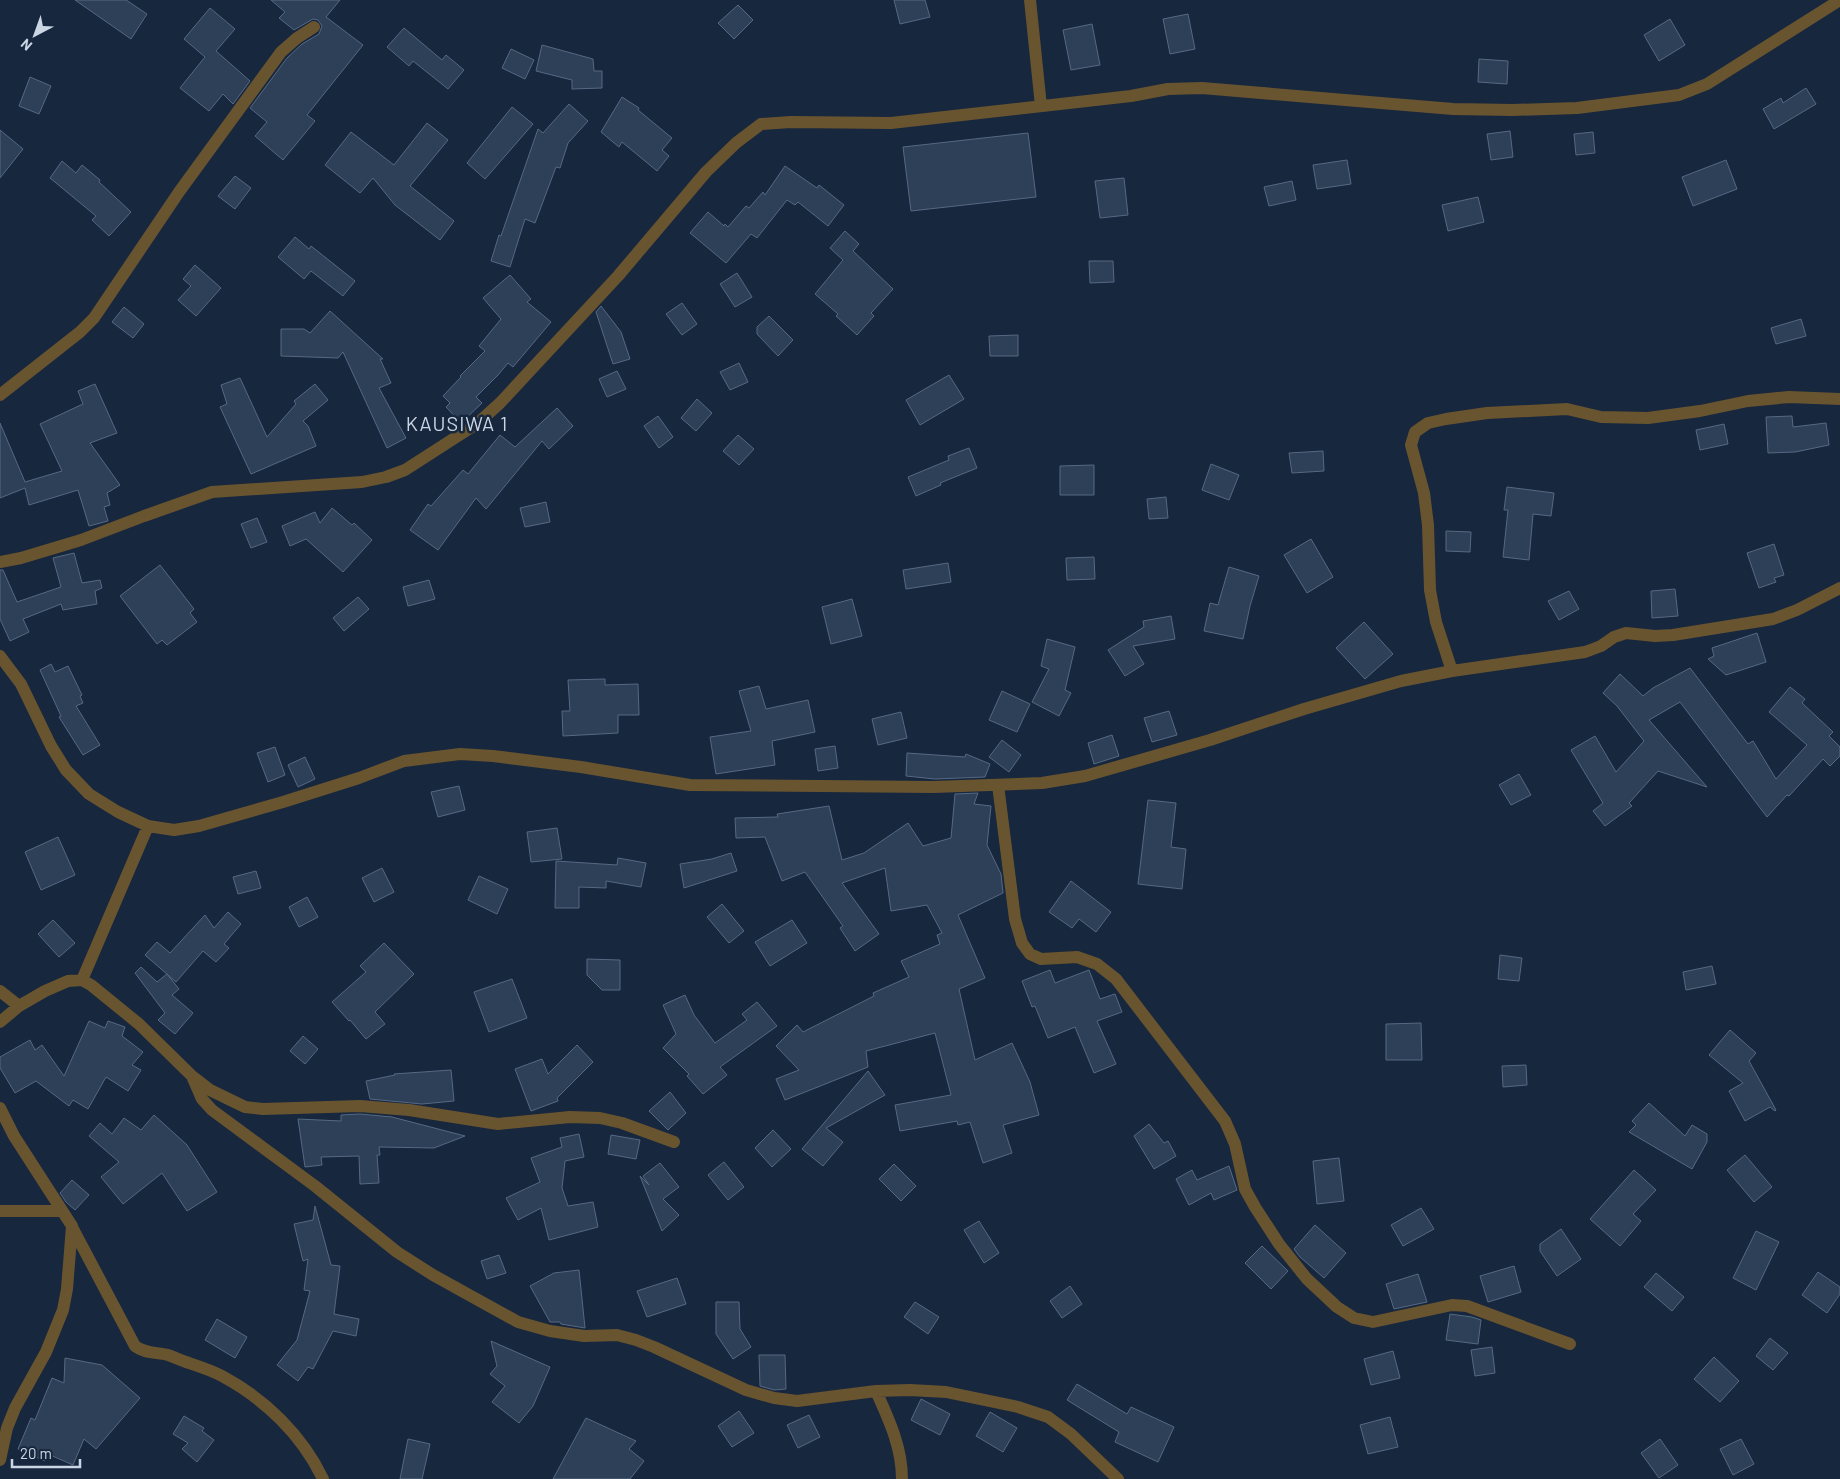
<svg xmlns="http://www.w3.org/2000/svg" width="1840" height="1479" font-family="Barlow,sans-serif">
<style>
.building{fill:#2e3f58;stroke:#566883}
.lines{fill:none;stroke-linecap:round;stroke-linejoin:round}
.street{stroke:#695430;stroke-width:12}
.labels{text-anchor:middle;stroke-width:5;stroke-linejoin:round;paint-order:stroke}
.quarter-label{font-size:20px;letter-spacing:1px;fill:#cbd6e5;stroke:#17273d}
</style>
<rect width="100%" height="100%" fill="#17273d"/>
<path class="building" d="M75,0H126L147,14L131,39Z
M271,0H340L326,17L363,45L307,115L315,121L283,160L255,136L267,122L250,108L287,58L302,44L319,34L322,26L318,20L313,19L294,30L279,18L285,12Z
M894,0H925L930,17L900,24Z
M738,5L753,20L734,39L718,23Z
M210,8L235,29L216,51L250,81L233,104L223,94L209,111L180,88L205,57L184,39Z
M1188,14L1195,49L1170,54L1163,19Z
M1670,19L1685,45L1659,61L1644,35Z
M1092,24L1100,65L1071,70L1063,30Z
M404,28L442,60L446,55L464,70L448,89L413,61L409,66L387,47Z
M542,45L593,59L594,71H602V88L572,89V80L536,71Z
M511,49L534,60L525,79L502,68Z
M1479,59L1508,61L1507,84L1478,82Z
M30,77L51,86L39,114L19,106Z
M1806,88L1816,104L1774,129L1763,109L1781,98L1783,103Z
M622,97L639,108L638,110L672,138L662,150L669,156L657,171L622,142L619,147L601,132Z
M569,104L588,121L568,143L560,168L556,167L535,223L525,219L510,267L491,261L499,235L501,236L538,129L543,133Z
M512,107L533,124L485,179L467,163Z
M427,123L448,140L410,186L454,221L440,240L395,205L373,178L360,193L325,165L351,132L394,165Z
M0,130L23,149L0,178Z
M1510,131L1513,157L1491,160L1487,134Z
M1593,132L1595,153L1576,155L1574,134Z
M1028,133L1036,197L911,211L903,147Z
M1347,160L1351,184L1317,189L1313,165Z
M1726,160L1737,189L1693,206L1682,177Z
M62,161L76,173L82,165L100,180L99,182L131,212L109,236L92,220L96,216L50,178Z
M785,166L817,188L819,185L844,205L828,226L798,202L795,205L787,200L757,238L751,234L726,263L690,233L708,212L724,226L725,224L728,227L746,206L749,208L763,192L765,195Z
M235,176L251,188L235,209L218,196Z
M1124,178L1128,215L1100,218L1095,181Z
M1292,181L1296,200L1269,206L1264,187Z
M1478,197L1484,222L1448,231L1442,205Z
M845,231L859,244L853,251L893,289L871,313L874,316L857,335L836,316L838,314L815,294L843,260L830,248Z
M295,237L309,249L311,246L355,281L343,296L311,271L304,279L278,257Z
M1089,261H1113L1114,282L1090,283Z
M195,265L221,288L196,316L178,300L191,286L183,279Z
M737,273L752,297L735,307L720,284Z
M510,275L531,299L527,302L551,322L513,367L508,363L498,375L476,397L482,403L461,423L446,407L450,403L443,396L461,377L460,376L485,351L479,346L501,319L483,298Z
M682,303L697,324L682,335L666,314Z
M601,306L621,332L630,359L613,364L596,312Z
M124,307L144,324L133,338L112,322Z
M330,311L383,359H380L391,383L379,388L406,438L387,448L343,352L338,358L281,356V329H304L310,333Z
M769,316L793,340L778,356L757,334V327Z
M1801,319L1806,336L1776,344L1771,328Z
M1018,335V356H990L989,336Z
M739,363L748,382L730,390L720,372Z
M617,371L626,389L607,397L599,379Z
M949,375L964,399L920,425L906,400Z
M240,378L267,437L296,404L294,401L315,384L328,400L303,421L308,426L316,446L251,474L220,407L227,404L221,385Z
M95,384L117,433L90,443L120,485L107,493L110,505L104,507L108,521L89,526L78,490L29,505L25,488L0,498V423L25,482L62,471L40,424L83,404L78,391Z
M697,399L712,413L696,431L681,418Z
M557,408L573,426L549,449L542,441L486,509L476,498L438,550L410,530L428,504L431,506L463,470L468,474L500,435L515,447Z
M658,416L673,437L659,448L644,426Z
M1792,416L1793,427L1826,423L1829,445L1795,452L1768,453L1766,417Z
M1724,424L1728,444L1700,450L1696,430Z
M738,435L754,449L739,465L723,451Z
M969,448L977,468L940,483L941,485L916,496L908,477L949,460L948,456Z
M1323,451L1324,471L1292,473L1289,453Z
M1211,464L1239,475L1229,500L1202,490Z
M1094,465V495H1060V466Z
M1507,487L1554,493L1551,516L1533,514L1529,560L1503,557L1508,510H1504Z
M1166,497L1168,518L1149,519L1147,499Z
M546,502L550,522L525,527L520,508Z
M332,508L352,525L354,523L372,540L343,572L306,539L290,546L282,526L315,512L320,523Z
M257,518L267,542L251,548L241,524Z
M1446,531L1471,532L1470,552L1446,551Z
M1311,539L1333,577L1307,593L1284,555Z
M1774,544L1784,575L1774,578L1776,582L1759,588L1747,553Z
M74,553L82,583L100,580L102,588L95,591L97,604L63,610L61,604L23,619L29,632L10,641L0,619V570H3L17,602L61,587L53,558Z
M1094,557L1095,579L1067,580L1066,558Z
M948,563L951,582L906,589L903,570Z
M160,565L194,609L190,613L197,622L167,645L162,640L157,644L120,596Z
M1229,567L1259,576L1250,606L1243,639L1204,631L1210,603L1218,605Z
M429,580L435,599L408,606L403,587Z
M1675,589L1678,616L1652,618L1651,591Z
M1569,591L1579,609L1559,620L1548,601Z
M358,597L369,609L344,631L333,618Z
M852,599L862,636L831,644L822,607Z
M1171,616L1175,639L1133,646L1144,664L1125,676L1108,650L1144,627L1143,621Z
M1364,622L1393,654L1365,679L1336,648Z
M1757,633L1766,662L1726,675L1708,659L1714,656L1712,648Z
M1047,639L1075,647L1065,690L1071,693L1059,716L1032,702L1049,669L1041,666Z
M51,664L55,672L68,666L82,695L80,696L83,703L76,706L100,745L83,755L59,717L61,716L40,670Z
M1690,668L1748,744L1753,741L1776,779L1807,745L1769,712L1790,687L1805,699L1802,703L1833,732L1829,736L1840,747V756L1830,766L1823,759L1789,796L1787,795L1767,817L1680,702L1649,720L1707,787L1658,771L1629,803L1632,806L1605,826L1593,811L1603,803L1571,750L1595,736L1616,772L1644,741L1617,706L1603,693L1620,674L1643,696L1653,688Z
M605,679V685L638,684L639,715H618V733L563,736L562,711H570L568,680Z
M759,686L766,709L808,700L815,732L772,741L775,765L716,774L710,737L751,731L739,691Z
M1002,691L1030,704L1017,732L989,720Z
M1169,711L1177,735L1152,742L1144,718Z
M901,712L907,738L878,745L872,719Z
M1112,735L1119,756L1094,764L1088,743Z
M1002,740L1021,755L1009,772L989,757Z
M835,746L838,768L818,771L815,749Z
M275,747L285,775L268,782L257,753Z
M907,753L965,757L966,754L990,764L985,777L935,779L906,776Z
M305,757L315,779L298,787L288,765Z
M1519,774L1531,795L1511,805L1499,785Z
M459,786L465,810L438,817L431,792Z
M978,793L974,804L991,806L987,845L1001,874L1003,893L958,915L985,978L959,989L975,1060L1012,1043L1030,1082L1039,1115L1003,1125L1012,1153L983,1163L970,1122L958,1125L957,1121L900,1131L895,1105L951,1095L935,1033L866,1051L868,1067L785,1100L776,1079L799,1070L776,1046L797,1025L803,1032L874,996L873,993L909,977L901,961L940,944L937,935L942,933L927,905L891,911L885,868L842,883L879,934L855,951L840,928L843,926L805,872L782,881L765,837L736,838L735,818L778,817L777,814L829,806L842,860L864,853L908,823L923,846L951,838L955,794Z
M1148,800L1176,803L1171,847L1186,849L1182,889L1138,884Z
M557,828L562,859L531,862L527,832Z
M58,837L75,875L41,890L25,852Z
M731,853L737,871L684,888L680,864L712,859Z
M618,858L646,863L641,887L606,881V888L579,887V908H555L556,861L617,865Z
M382,868L394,892L374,902L362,878Z
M256,871L261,888L238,894L233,877Z
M479,876L508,889L497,914L468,900Z
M1071,881L1111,912L1096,932L1079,919L1072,928L1049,912Z
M307,897L318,917L299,927L289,907Z
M722,904L744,931L729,943L707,917Z
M228,912L241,924L224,944L229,948L216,962L203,951L176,982L145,955L157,942L170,953L205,915L214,928Z
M53,920L75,943L59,957L38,934Z
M792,920L807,943L770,966L755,942Z
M384,943L414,974L375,1012L385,1024L366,1039L350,1020L349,1021L332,1002L366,972L360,966Z
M1500,955L1522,958L1519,981L1498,979Z
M587,959L620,960V990H602L587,975Z
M1712,966L1716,984L1686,990L1683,972Z
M141,967L157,982L167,974L179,989L172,995L193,1013L175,1034L158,1020L165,1013L135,973Z
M1050,970L1055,983L1089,970L1100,999L1115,994L1122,1012L1097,1021L1116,1064L1094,1073L1075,1027L1048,1038L1035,1006L1032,1007L1022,981Z
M512,979L527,1018L489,1032L474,992Z
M685,995L694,1015L715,1043L747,1020L742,1014L757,1002L777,1026L720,1067L727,1075L703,1094L687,1076L689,1074L663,1048L676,1034L663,1005Z
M89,1021L105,1028L108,1021L125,1027L122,1036L143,1052L132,1065L141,1070L128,1091L106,1077L88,1109L73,1100L69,1106L36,1081L15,1093L0,1068V1057L30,1040L35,1050L42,1045L64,1076Z
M1421,1023L1422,1060H1386V1024Z
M1730,1030L1756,1053L1749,1061L1776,1110L1775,1111L1770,1107L1745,1121L1729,1091L1743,1083L1709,1055Z
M303,1036L318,1049L305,1064L290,1051Z
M577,1045L593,1062L557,1098L558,1101L531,1111L515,1069L542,1059L548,1074Z
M1526,1065L1527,1085L1503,1087L1502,1066Z
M451,1070L454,1101L422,1104L370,1099L366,1081L395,1075L394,1074Z
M868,1071L885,1095L826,1128L843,1142L823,1166L802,1149Z
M670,1092L686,1113L668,1130L649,1111Z
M1649,1103L1685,1136L1692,1125L1707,1134V1142L1692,1169L1629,1132L1636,1125L1632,1121Z
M360,1114L392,1117L465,1136L434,1148L379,1147L380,1155H377L379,1183L360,1184L359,1156L321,1157L322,1165L305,1167L298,1119L341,1121V1115Z
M154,1115L187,1145L217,1192L187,1211L162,1173L123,1204L101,1177L119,1162L89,1136L100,1123L112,1134L124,1118L141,1130Z
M1149,1124L1164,1143L1168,1141L1176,1156L1154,1169L1134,1136Z
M773,1130L791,1149L772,1167L755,1148Z
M579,1134L584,1157L565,1161L562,1188L568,1206L593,1202L598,1227L549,1240L541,1208L518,1220L506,1198L540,1182L531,1158L562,1147L560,1138Z
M611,1135L640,1140L636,1159L608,1154Z
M1745,1155L1772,1187L1754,1202L1727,1170Z
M1339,1158L1344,1201L1317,1204L1313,1161Z
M724,1162L744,1187L728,1200L708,1175Z
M660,1163L679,1187L663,1199L679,1215L662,1231L640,1176L649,1185L643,1176Z
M894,1164L916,1186L901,1201L879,1179Z
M1229,1166L1237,1190L1214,1200L1211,1193L1189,1205L1176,1179L1192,1170L1197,1180Z
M1634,1170L1656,1190L1633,1214L1641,1221L1620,1246L1590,1219Z
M72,1180L89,1195L75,1210L66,1202L60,1193Z
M315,1206L331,1265L340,1266L334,1314L359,1319L356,1336L333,1331L313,1369L308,1367L298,1381L277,1365L297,1340L310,1291L304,1290L308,1259L303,1261L294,1224L313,1220Z
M1421,1208L1434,1229L1403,1246L1391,1225Z
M979,1221L999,1253L984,1263L964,1230Z
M1315,1225L1346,1253L1324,1278L1300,1257L1294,1249Z
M1561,1229L1581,1259L1557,1276L1540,1251V1244Z
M1756,1231L1779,1242L1756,1290L1733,1278Z
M1262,1246L1288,1271L1271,1289L1245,1263Z
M499,1255L506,1273L487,1279L481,1261Z
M1514,1266L1521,1292L1488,1302L1480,1276Z
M579,1270L585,1328L561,1324L560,1322H550L530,1286L554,1273Z
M1818,1272L1840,1287V1294L1827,1313L1802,1295Z
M1656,1273L1684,1297L1672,1311L1644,1287Z
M1418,1274L1427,1302L1394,1309L1386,1284Z
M677,1278L686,1304L647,1317L637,1291Z
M1070,1286L1082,1304L1062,1318L1050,1301Z
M716,1302H739L740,1329L751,1347L733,1359L716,1334Z
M915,1302L939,1317L928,1334L904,1317Z
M1450,1314L1472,1317L1481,1320L1478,1344L1446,1340Z
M217,1319L247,1337L235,1358L205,1340Z
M1770,1338L1788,1353L1773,1370L1756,1356Z
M491,1341L550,1367L533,1406L519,1423L492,1402L505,1386L490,1374L497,1366Z
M1492,1347L1495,1373L1475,1376L1471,1350Z
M1393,1351L1400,1378L1371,1385L1364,1359Z
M759,1355H785L786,1389L774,1390L760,1386Z
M1714,1357L1739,1381L1720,1402L1694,1379Z
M65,1358L102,1365L140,1398L96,1449L84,1439L73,1465L48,1454L45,1461L18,1449L31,1418L35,1420L52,1378L64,1383Z
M1077,1384L1127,1414L1131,1407L1174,1427L1158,1462L1115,1442L1119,1432L1067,1400Z
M921,1399L950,1414L940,1435L911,1420Z
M739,1411L754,1433L732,1447L718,1426Z
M990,1412L1017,1428L1003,1452L976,1436Z
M809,1415L820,1437L798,1448L787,1425Z
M184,1416L204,1428L202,1431L214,1440L197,1462L182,1449L188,1443L173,1434Z
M1390,1417L1398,1447L1368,1454L1360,1425Z
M586,1418L636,1441L629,1449L644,1461L630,1479H553Z
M408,1439L430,1444L422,1479H400Z
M1660,1439L1678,1465L1659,1478L1641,1453Z
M1741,1439L1754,1464L1733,1475L1720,1449Z"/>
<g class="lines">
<path class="street" d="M1030,0L1041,106
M0,395L80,332L94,318L179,192L281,52L297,38L314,27
M0,562L21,558L81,540L144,516L212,492L362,482L386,477L405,470L478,423L500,403L618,276L706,172L736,143L761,124L791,122L891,123L1131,96L1168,89L1202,88L1453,109L1513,110L1577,108L1679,95L1707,84L1840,0
M0,656L21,684L51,746L66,770L89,794L118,812L148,826L174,830L199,826L283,802L359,778L404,761L460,754L493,756L581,767L690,785L933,787L1042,783L1085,776L1210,740L1304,709L1401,681L1452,671L1585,652L1601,646L1614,637L1626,633L1655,636L1673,635L1773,619L1797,610L1840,588
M1452,671L1436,622L1430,590L1428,525L1424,493L1411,445L1415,432L1428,423L1446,419L1487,413L1567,409L1601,417L1648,418L1700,411L1748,401L1789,397L1840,399
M998,785L1015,919L1022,943L1030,954L1041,959L1077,957L1097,964L1116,979L1225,1121L1235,1144L1245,1189L1255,1207L1279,1244L1307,1279L1337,1307L1354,1318L1373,1322L1452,1305L1467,1306L1570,1344
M82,980L148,826
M0,991L19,1006
M0,1022L19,1006L45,991L68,981L82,980L91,985L139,1024L192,1076L210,1090L245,1107L263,1109L360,1106L409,1110L498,1124L570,1117L600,1118L622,1123L674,1142
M192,1076L202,1099L212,1110L315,1186L397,1252L433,1275L518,1322L550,1331L584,1336L617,1335L636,1340L654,1347L746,1390L774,1398L797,1401L876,1391L910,1390L946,1392L1018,1407L1048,1417L1071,1434L1118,1479
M0,1108L14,1136L72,1226L67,1289L63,1310L46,1352L15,1408L7,1428L0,1460
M0,1211H62
M72,1227L135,1346C145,1354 157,1352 168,1355C174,1357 180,1360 186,1362C198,1366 211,1370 222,1376C265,1399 302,1435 323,1479
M876,1391C889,1420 902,1447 902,1479"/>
</g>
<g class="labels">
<g class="quarter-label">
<text x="457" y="431">KAUSIWA 1</text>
</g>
</g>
<g transform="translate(35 35) rotate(221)" stroke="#17273d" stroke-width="4" paint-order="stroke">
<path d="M0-4L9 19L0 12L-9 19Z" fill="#cbd6e5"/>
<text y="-8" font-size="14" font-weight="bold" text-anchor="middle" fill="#cbd6e5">N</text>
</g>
<path d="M12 1459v8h68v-8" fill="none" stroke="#cbd6e5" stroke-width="2.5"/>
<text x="20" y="1459" font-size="15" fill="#cbd6e5" stroke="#17273d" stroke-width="4" paint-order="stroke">20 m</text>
</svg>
